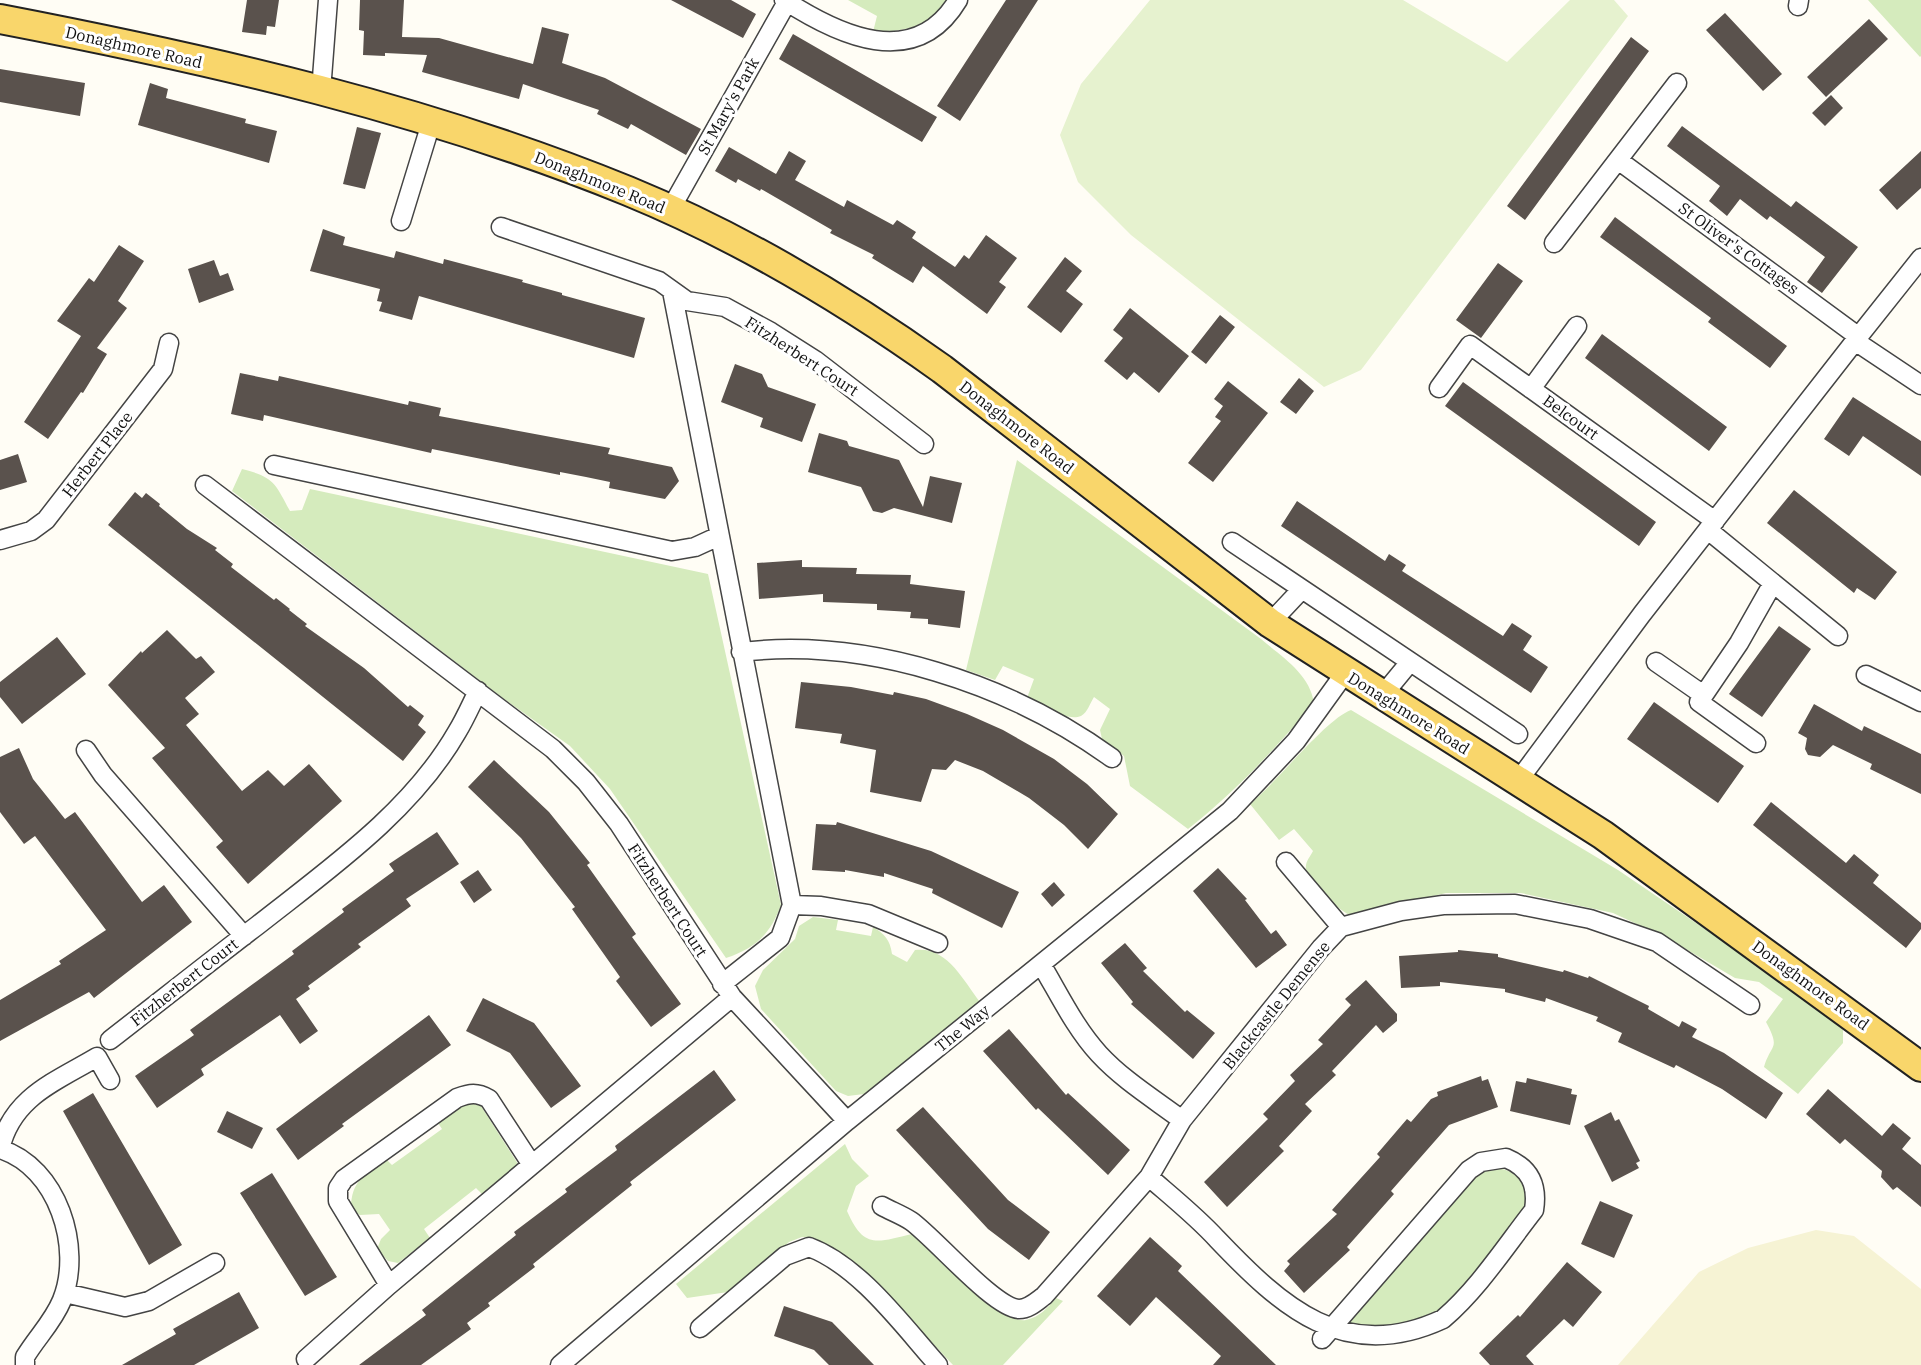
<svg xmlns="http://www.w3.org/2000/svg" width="1921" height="1365" font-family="'IBM Plex Serif',serif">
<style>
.farmland{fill:#f6f3d4}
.green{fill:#d5ebbd}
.pitch{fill:#e6f2cf}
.building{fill:#5a524d}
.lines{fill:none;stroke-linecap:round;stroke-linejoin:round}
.minor-casing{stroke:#444;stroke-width:21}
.primary-casing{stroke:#222;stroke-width:32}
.minor{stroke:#fff;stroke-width:18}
.primary{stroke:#f9d66b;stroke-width:28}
.labels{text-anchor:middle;stroke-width:6;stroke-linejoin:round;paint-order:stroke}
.street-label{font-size:16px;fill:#111;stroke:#fff}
</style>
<rect width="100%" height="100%" fill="#fffdf5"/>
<path class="farmland" d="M1816,1230L1854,1236L1921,1289V1365H1618L1699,1272L1748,1248Z"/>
<path class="green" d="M848,0H948C932,27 902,32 873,32L877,16Z
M1868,0H1921V56L1920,57Z
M1017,460L1261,639C1282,657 1310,674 1314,703C1275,749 1235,792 1188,829L1130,786L1124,756L1102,739L1100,730L1110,709L1094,697C1090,703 1088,712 1081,716C1066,722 1040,704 1027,698L1034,679L1003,666L995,680L966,670Z
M242,469C274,477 275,483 290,511L302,510L310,489L708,574L781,905C770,935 755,948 726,958L610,789L570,746L500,696L232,491Z
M1351,710L1618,870L1830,1014L1843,1030V1043L1798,1094L1764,1067C1771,1043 1781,1050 1766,1022L1783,999L1759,982L1735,978L1667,938L1613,913L1521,893H1446L1350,915C1339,911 1307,881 1306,869C1305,862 1310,857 1313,851L1294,829L1279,840L1250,804C1276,783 1326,719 1351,710Z
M813,917L838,920L836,930L871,936L873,927C885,934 890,940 892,954L907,962L915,950C947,946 963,980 980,1002L864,1094L848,1096L836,1091L761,1009L755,986L763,970L795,939L799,926Z
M466,1102L481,1106L518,1164L482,1194L476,1188L424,1229L430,1238L398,1263L388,1261L377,1249L381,1239L390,1230L379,1214L360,1215L351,1209C351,1180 365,1175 386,1159L392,1165L442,1129L438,1123Z
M845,1144L852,1159L869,1176L856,1186L847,1211C864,1250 877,1242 912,1234C932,1253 1000,1325 1026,1320C1040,1317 1047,1308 1056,1298L1063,1301L1003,1365H953L866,1272L814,1238L802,1237L789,1242L735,1291L687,1298L676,1284Z
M1492,1167C1510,1168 1529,1180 1526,1201C1523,1215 1510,1228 1502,1240C1467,1288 1413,1356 1346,1340L1344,1329L1475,1177Z"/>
<path class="pitch" d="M1150,0H1403L1507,62L1570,0H1614L1628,16L1361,370L1324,387L1131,235L1078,182L1060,135L1081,84Z"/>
<path class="building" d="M247,0H279L275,27L267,26L266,35L242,32Z
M360,0H404L402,37L439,38L533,64L542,27L569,34L562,63L605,78L701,129L686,155L631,124L628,129L597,114L599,110L523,84L519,99L422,72L427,55L385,53V56L363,55L364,31L359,30Z
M671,0H731L756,14L743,38Z
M1006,0H1038L960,121L937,106Z
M1725,13L1782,74L1763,91L1706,30Z
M1869,19L1888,39L1826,97L1807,77Z
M793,34L937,117L922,142L779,59Z
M1631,37L1649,51L1525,220L1507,206Z
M0,69L85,83L80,116L0,102Z
M150,83L168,89L166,98L246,119L245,123L277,131L269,163L138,125Z
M1831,95L1843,108L1825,126L1812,113Z
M1682,126L1791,207L1796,201L1858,247L1822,293L1807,282L1825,257L1770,216L1767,220L1740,199L1727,216L1709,201L1720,186L1667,146Z
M357,127L381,133L365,189L343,184Z
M729,147L776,174L789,151L806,161L795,180L844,207L847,200L893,225L897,220L916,232L912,238L955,267L964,255L969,259L986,235L1017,258L999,282L1006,287L987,314L923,266L913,283L872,258L874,255L830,233L832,230L761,189L760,191L738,179L736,183L715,171Z
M1921,151V188L1897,210L1879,190Z
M1615,217L1787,346L1770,368L1708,322L1711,318L1600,237Z
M323,229L345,237L343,245L394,258L396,251L443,264L444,259L523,280L522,282L562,293V295L645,318L634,358L419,296L412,320L379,311L382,302L377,301L380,289L310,271Z
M119,245L144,261L118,301L127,308L97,348L107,354L83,393L81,392L48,439L24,422L81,336L57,321L89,278L94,282Z
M1065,257L1082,271L1066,291L1083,304L1061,333L1027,307Z
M214,260L220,276L228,273L234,290L199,303L188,269Z
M1498,263L1523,281L1481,338L1456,320Z
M1130,308L1189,356L1159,393L1134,372L1127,380L1104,361L1123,338L1113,330Z
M1220,315L1235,327L1206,364L1191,352Z
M1602,334L1727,427L1709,451L1585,358Z
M735,364L762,374L768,387L816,404L802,442L760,427L763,418L721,402Z
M240,373L278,381L279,376L408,405L409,401L441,408L439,416L610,448L608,454L672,467L679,481L665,499L609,488L610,482L586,477L560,472V475L432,449L431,453L264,415L263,421L231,414Z
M1299,378L1314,391L1296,414L1280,402Z
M1228,381L1268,413L1213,482L1188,463L1221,421L1215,417L1223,406L1214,399Z
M1463,382L1656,522L1639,546L1445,406Z
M1853,397L1921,441V476L1863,436L1849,456L1824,439Z
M819,433L847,441L849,446L899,460L923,507L930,476L962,483L952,523L894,508L882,513L873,511L861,487L808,472Z
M18,454L27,482L0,490V460Z
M1794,490L1897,572L1875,600L1857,588L1854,593L1767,523Z
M135,492L142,498L146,493L160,504L159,506L187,529L217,548L215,550L233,564L231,567L274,600L276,598L290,609L289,610L307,624L305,626L364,668L408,707L410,705L424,716L418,725L426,732L403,761L108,525Z
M1297,501L1385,561L1389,554L1406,565L1402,571L1503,636L1512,623L1532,636L1523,650L1548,667L1531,693L1281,526Z
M802,560V567L857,568L856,574L911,575L910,584L965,591L960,628L928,624V619L910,618L911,612L877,610V604L823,602V594L759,599L757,563Z
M1779,626L1811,649L1762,717L1729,694Z
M167,630L196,659L201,656L215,672L185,698L199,714L186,725L242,791L268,770L284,786L309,764L342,801L248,884L216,847L223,841L152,758L165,748L108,685L141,651L142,653Z
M57,637L86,674L22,724L0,697V682Z
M801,682L851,687L893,695L894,692L926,699L967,714L1003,730L1054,759L1087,784L1118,814L1088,849L1064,825L1029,798L983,771L955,760L946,770L932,769L921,802L870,792L876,750L840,743L842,734L795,728Z
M1654,702L1744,766L1718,803L1627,739Z
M1814,704L1862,731L1864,726L1921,754V794L1870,769L1872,764L1833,745L1820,757L1808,755L1805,749L1807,738L1798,733Z
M19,748L33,779L65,819L75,812L142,902L164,885L192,922L94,998L89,992L0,1041V1000L61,964L59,961L106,930L35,836L24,844L0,812V757Z
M494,760L549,812L590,863L587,865L636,934L632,937L681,1004L651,1027L616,981L620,977L572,909L575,907L521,838L468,787Z
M1771,802L1846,863L1854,854L1879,875L1873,883L1921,923V929L1906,948L1753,825Z
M837,822L931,851L1019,892L1002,928L932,893L933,889L884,873V877L845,870V872L812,870L816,824L836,825Z
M437,832L459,864L406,899L411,906L358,944L361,947L308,986L310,989L296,999L318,1031L300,1044L280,1015L201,1069L204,1075L157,1108L135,1076L194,1035L190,1030L294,954L292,951L344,912L342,909L394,871L389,864Z
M1218,868L1247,899L1245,900L1271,934L1276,930L1287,945L1256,968L1193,891Z
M478,870L492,890L474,903L460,882Z
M1054,882L1065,895L1052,907L1041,894Z
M1125,943L1147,968L1143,971L1185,1012L1187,1010L1215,1033L1193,1059L1131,1004L1133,1002L1101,963Z
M1458,950L1498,954V957L1563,972L1564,970L1588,978L1589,976L1649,1006L1648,1009L1679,1027L1682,1021L1697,1029L1692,1037L1724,1053L1783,1093L1766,1119L1722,1089L1676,1065L1674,1068L1618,1042L1622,1033L1596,1021L1598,1017L1546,998L1545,1002L1505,992V989L1440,982V986L1401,988L1399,956L1458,952Z
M1366,980L1397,1014V1021L1383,1033L1376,1025L1332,1071L1336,1075L1305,1104L1312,1111L1279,1146L1284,1151L1227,1207L1204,1182L1268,1119L1263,1114L1295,1081L1290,1075L1323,1044L1318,1040L1351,1005L1345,999Z
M483,998L534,1023L581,1086L551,1108L510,1053L466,1031Z
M429,1015L451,1045L342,1124L344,1126L298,1160L276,1129Z
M1009,1029L1066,1095L1068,1093L1130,1150L1108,1175L1038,1108L1036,1110L983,1051Z
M714,1070L736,1100L630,1182L632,1185L533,1264L535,1267L488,1303L490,1306L467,1323L471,1329L421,1365H359L426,1315L422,1310L516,1235L514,1232L567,1192L565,1189L617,1150L615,1146Z
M1481,1076L1482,1081L1488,1079L1498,1107L1449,1125L1391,1191L1394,1194L1347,1247L1350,1250L1304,1293L1284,1271L1290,1264L1287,1261L1337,1214L1332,1210L1380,1157L1377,1154L1407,1119L1411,1122L1431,1099L1438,1096L1437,1092Z
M1527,1078L1572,1089L1571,1094L1577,1095L1570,1125L1510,1111L1516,1081L1526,1083Z
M1828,1089L1882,1136L1893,1123L1911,1138L1902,1149L1921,1165V1207L1897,1187L1893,1190L1881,1177L1882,1171L1845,1139L1840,1144L1806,1114Z
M93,1093L182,1245L149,1265L63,1111Z
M923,1107L1008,1200L1050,1232L1029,1260L988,1229L896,1130Z
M227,1111L263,1128L252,1149L217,1132Z
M1611,1112L1615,1121L1619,1119L1640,1161L1636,1163L1639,1168L1612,1182L1584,1126Z
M272,1173L337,1277L305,1296L240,1193Z
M1600,1201L1633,1215L1614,1258L1581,1244Z
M1150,1237L1182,1266L1178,1271L1276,1365H1213L1221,1356L1156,1297L1130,1326L1097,1296Z
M1567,1262L1602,1292L1573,1327L1564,1319L1526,1356L1534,1365H1490L1479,1353L1518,1315L1520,1317Z
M239,1292L259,1328L194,1365H122L176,1334L173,1329Z
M784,1306L832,1322L874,1365H829L814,1350L774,1336Z"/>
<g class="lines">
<g class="minor-casing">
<path id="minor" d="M784,0C838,35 915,72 958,0
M1798,6L1799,0
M321,91L328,0
M1618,160L1859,337
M670,210L787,2
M401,221L432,120
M501,227L659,281L687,301L725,307L771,332L815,360L924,444
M1554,243L1677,83
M672,291L792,905L780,938L722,984
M1855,341L1921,258
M1439,388L1470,345L1715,521
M1531,389L1577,326
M274,465L672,551L695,547L719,536
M205,485L553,749L586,782L619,824L732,997L847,1121
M1708,530L1838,636
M0,540L31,531L46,520L163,369L169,343
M1232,542L1518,734
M1270,623L1302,589
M741,652C868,637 1010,684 1112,758
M1656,662L1702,694
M1866,675L1921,702
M1382,696L1410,662
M1756,743L1699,702L1739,643L1773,583
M86,750L103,775L244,936
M1518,781L1642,614L1855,341L1921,385
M1286,862L1341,927
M792,905L821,906L868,914L938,943
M1041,964C1059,994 1075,1028 1099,1054C1123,1080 1154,1099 1182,1120
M110,1040C159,1002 208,963 258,925C329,869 411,812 457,732C465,719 471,705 478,691
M0,1149C58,1167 83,1248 62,1300C53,1322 37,1337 25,1357V1365
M0,1149C12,1097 55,1082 97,1057L110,1080
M1149,1177C1172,1197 1197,1217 1217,1239C1281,1306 1344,1365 1443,1319C1479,1288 1505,1247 1534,1210C1538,1185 1530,1168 1506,1158L1481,1162L1469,1170L1322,1339
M882,1206C891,1211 902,1215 911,1221C934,1237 994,1308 1019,1309C1029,1309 1037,1301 1044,1296L1149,1177L1182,1120L1321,948L1341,927L1401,911L1443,905L1515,904L1590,919L1657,942L1750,1005
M389,1285L338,1201V1188L344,1179L457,1098C470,1093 477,1092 489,1099L532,1165
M65,1293L125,1307L149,1301L215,1263
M700,1328L785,1256L809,1247C860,1266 903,1326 938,1365
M306,1359L389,1285L732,997
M560,1365L847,1121L1230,811L1296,741L1345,673"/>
</g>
<g class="primary-casing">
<path id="primary" d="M0,19C213,60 427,109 628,191C740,237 844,299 942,369L1270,623L1603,835L1921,1067"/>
</g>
<use href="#minor" class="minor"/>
<use href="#primary" class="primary"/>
</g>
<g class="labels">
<g class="street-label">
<text transform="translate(134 47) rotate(13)" y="6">Donaghmore Road</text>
<text transform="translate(728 106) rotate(-61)" y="6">St Mary's Park</text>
<text transform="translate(600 182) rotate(22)" y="6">Donaghmore Road</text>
<text transform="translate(1739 248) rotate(36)" y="6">St Oliver's Cottages</text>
<text transform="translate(802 356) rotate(33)" y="6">Fitzherbert Court</text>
<text transform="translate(1571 417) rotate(36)" y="6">Belcourt</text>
<text transform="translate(1017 427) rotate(38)" y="6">Donaghmore Road</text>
<text transform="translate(97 454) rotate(-52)" y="6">Herbert Place</text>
<text transform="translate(1409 713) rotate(32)" y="6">Donaghmore Road</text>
<text transform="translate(668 900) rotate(57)" y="6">Fitzherbert Court</text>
<text transform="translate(184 982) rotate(-38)" y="6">Fitzherbert Court</text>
<text transform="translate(1811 985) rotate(36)" y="6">Donaghmore Road</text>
<text transform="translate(1276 1005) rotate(-51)" y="6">Blackcastle Demense</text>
<text transform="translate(962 1028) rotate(-39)" y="6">The Way</text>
</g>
</g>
</svg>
